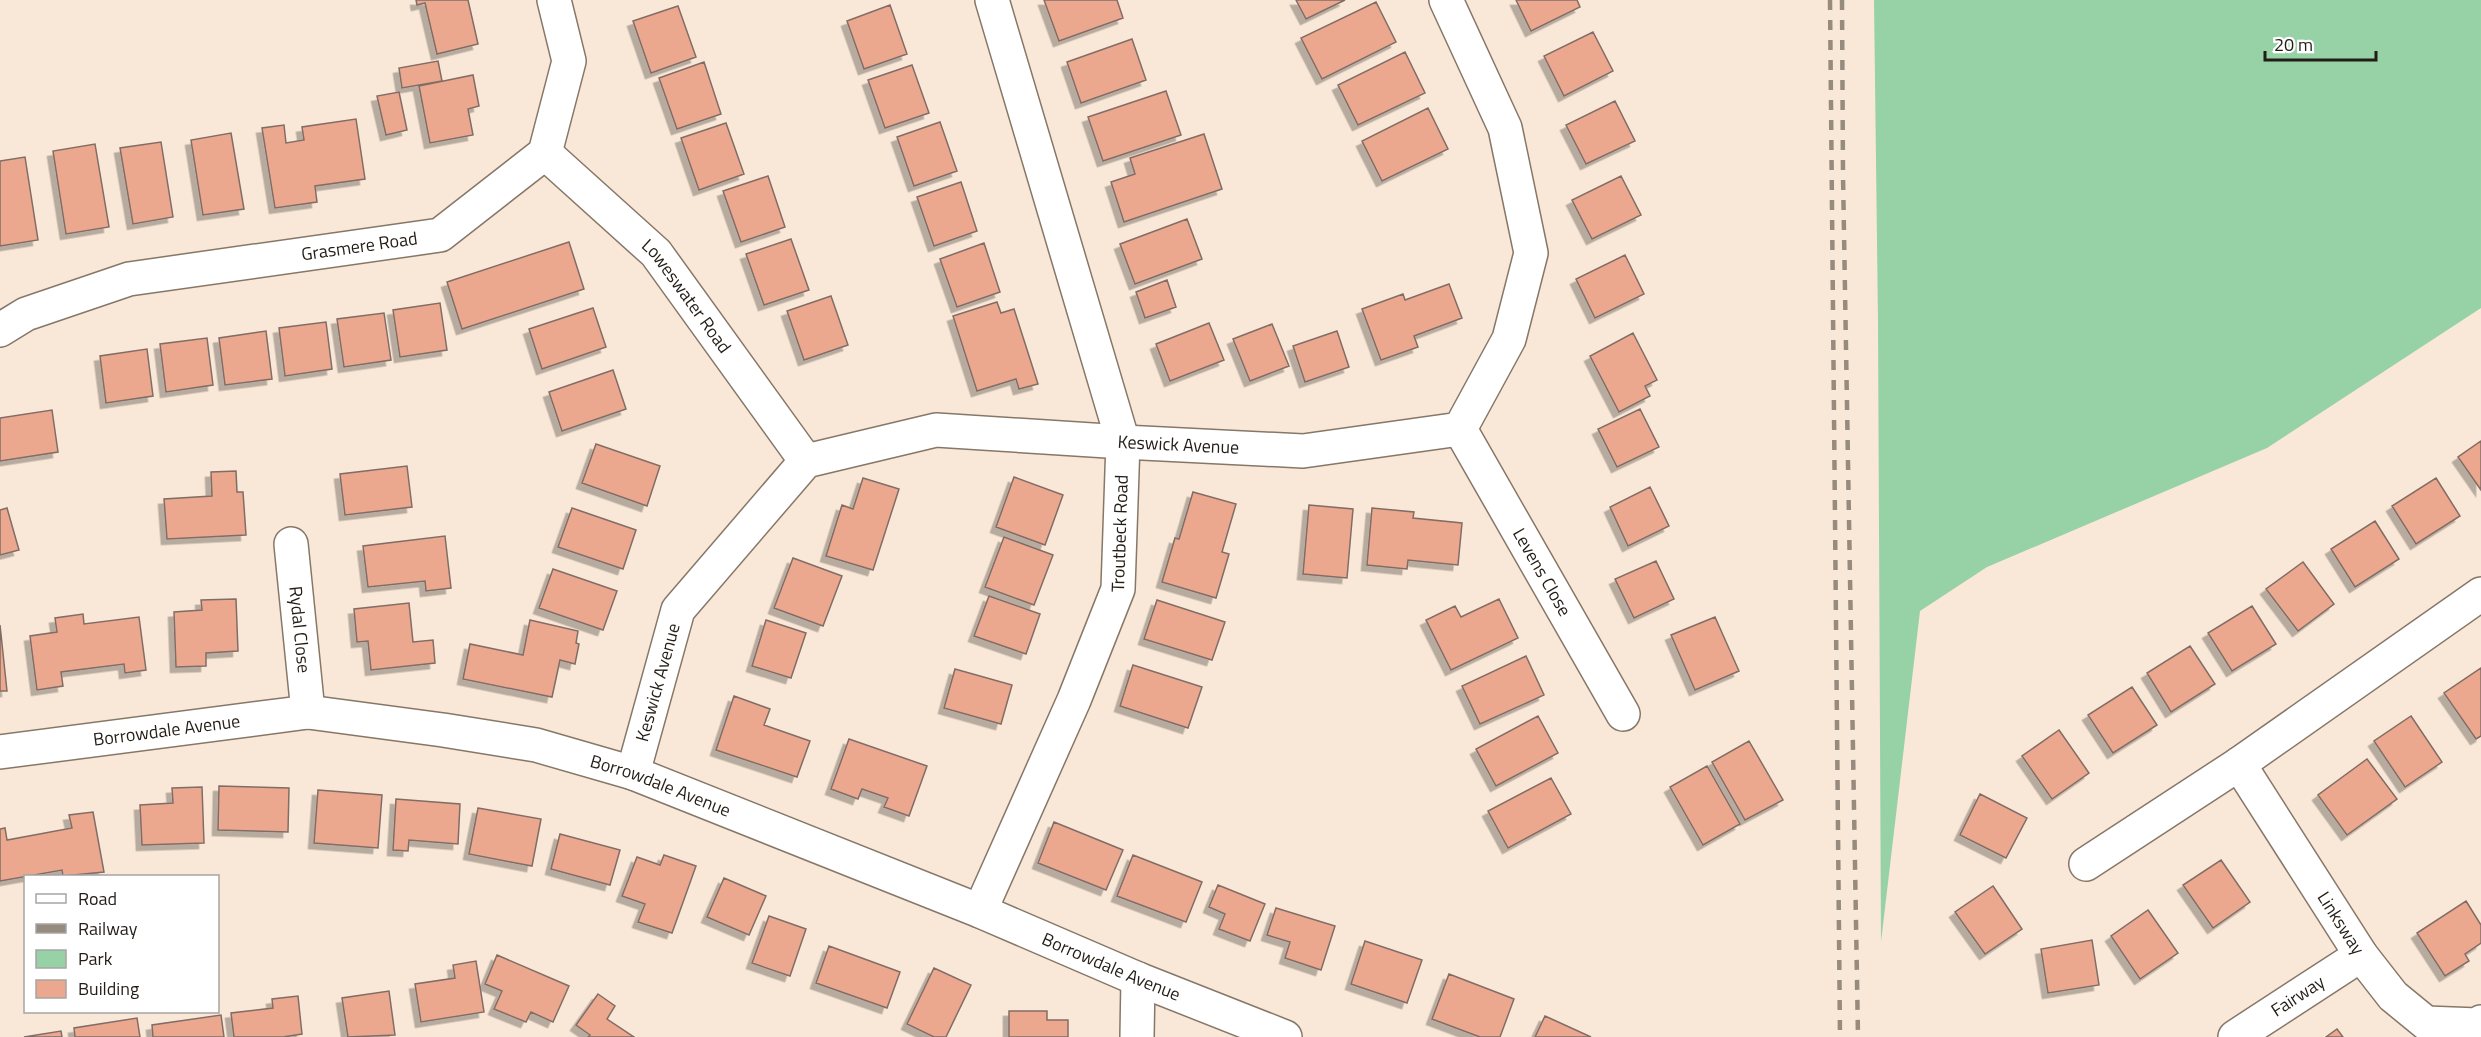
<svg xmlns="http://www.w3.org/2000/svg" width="2481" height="1037" font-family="'Titillium Web',sans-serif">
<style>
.green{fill:#97d1a6}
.building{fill:#eba88e;stroke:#826d66;stroke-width:1.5;filter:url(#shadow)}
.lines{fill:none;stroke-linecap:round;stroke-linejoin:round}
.street-casing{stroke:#867768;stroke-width:36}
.street{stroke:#fff;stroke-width:33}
.rail{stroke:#978b7f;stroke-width:4.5;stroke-dasharray:10 10;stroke-linecap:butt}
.labels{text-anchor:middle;stroke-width:4.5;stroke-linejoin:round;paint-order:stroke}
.street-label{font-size:18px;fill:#231d17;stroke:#fff}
</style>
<defs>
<filter id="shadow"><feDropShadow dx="-5.5" dy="5.5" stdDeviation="0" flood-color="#0004"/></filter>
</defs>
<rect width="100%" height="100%" fill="#f9e8d7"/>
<path class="green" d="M1874,0H2481V308L2267,448L1987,567L1920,611L1881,942L1878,321Z"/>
<path class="building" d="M416,0H468L478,44L437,54L425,3L417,5Z
M1044,0H1117L1123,18L1059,41Z
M1296,0H1345L1306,19Z
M1516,0H1577L1580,7L1531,31Z
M1376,2L1396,42L1322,79L1301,38Z
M890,5L907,54L864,69L847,21Z
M678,6L696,57L651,73L633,21Z
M1593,32L1613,71L1564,96L1544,56Z
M1132,39L1146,80L1081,103L1067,62Z
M1405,52L1425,93L1358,125L1338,85Z
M438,61L442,81L402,88L399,68Z
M704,62L721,114L677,129L659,78Z
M912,65L929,113L885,128L868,80Z
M473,75L479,106L468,109L473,135L430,143L419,86Z
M1166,91L1181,135L1103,161L1088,117Z
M399,92L407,130L386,135L377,96Z
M1615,101L1635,141L1586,164L1566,125Z
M1428,108L1448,149L1382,181L1362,141Z
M356,119L365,179L315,186L317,202L275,208L262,128L284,125L286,143L304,140L302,127Z
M940,122L957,171L914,186L897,137Z
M726,123L744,174L699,190L681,138Z
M231,133L244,209L203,215L191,140Z
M1204,134L1222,189L1124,222L1111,182L1135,174L1130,158Z
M161,142L173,217L133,224L120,148Z
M95,144L109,227L66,234L53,151Z
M25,157L38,240L0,246V161Z
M768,176L785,227L741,242L723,191Z
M1621,176L1641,215L1592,239L1572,200Z
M961,182L977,231L934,246L917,197Z
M1187,219L1202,259L1135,284L1120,244Z
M791,239L809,290L764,305L746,254Z
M569,242L584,289L462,329L447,282Z
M984,243L1000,292L957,307L940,259Z
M1625,255L1644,294L1595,318L1576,279Z
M1167,280L1176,307L1145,318L1136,292Z
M1449,284L1462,318L1414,336L1418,347L1381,360L1362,309L1403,294L1405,300Z
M831,296L848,345L804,360L787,311Z
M997,302L1001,313L1014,309L1038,384L1019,389L1016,379L977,391L953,316Z
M440,303L447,350L400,357L393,310Z
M593,308L606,347L542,369L529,329Z
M384,313L391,360L344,367L337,319Z
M326,322L332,369L285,376L279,328Z
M1209,323L1224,360L1170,381L1156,344Z
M1272,324L1289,366L1250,381L1233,339Z
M266,331L272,379L225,385L219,338Z
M1337,331L1349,367L1305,382L1293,346Z
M1633,333L1657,380L1645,386L1650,396L1619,412L1590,356Z
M207,338L213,385L166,392L160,344Z
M147,349L153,396L106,403L100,356Z
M613,370L626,409L562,431L549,392Z
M1640,409L1659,447L1617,467L1598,429Z
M52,410L58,452L0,461V418Z
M2481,441V490L2458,457Z
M596,444L660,466L647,506L582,483Z
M407,466L412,507L345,515L340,474Z
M236,471L237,492H243L246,535L167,539L164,499L212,496L211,472Z
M1014,477L1063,495L1045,545L996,527Z
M863,478L899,489L873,570L826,556L842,505L853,509Z
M2436,478L2460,516L2416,544L2392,506Z
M1650,487L1669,526L1628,546L1610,507Z
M1193,492L1236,504L1222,552L1229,554L1216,598L1162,582L1175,538L1179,539Z
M1309,505L1353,509L1347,578L1303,574Z
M7,508L19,550L0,555V510Z
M572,508L636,530L623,569L558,547Z
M1372,508L1414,512L1413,518L1462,523L1458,565L1408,560L1407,569L1367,565Z
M2375,521L2399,559L2355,587L2331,549Z
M445,536L451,588L426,591L425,581L368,587L363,546Z
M1004,537L1053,555L1034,605L985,587Z
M793,558L842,576L823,626L774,608Z
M1656,561L1674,599L1634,618L1615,579Z
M2303,562L2334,604L2298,631L2266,589Z
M553,569L617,591L603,630L539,608Z
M989,596L1040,614L1026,654L974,636Z
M236,599L238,651L206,653V666L176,667L174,612L202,610L201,600Z
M1499,599L1518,638L1451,670L1426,620L1455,606L1461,617Z
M1157,600L1225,622L1212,660L1144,639Z
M409,603L413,642L433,640L435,663L371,670L368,641L357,642L354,609Z
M2252,606L2276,644L2232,671L2208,633Z
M83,614L84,624L139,617L146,670L125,673L124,664L61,672L63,686L37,690L30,636L57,632L55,618Z
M1715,617L1739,671L1695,690L1671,635Z
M530,620L578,631L576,643L579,644L575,664L560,660L552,697L463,679L470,644L523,655Z
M766,620L806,633L791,678L752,666Z
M0,625L7,691H0Z
M2190,646L2215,684L2171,712L2147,673Z
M1526,656L1544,695L1480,724L1462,686Z
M1133,665L1202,687L1188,728L1120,706Z
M2481,668V736L2476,739L2444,693Z
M955,669L1012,685L1001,724L944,708Z
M2132,687L2157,725L2113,753L2088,715Z
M734,696L770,709L764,725L810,741L797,777L716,750Z
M1538,716L1558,753L1496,786L1476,749Z
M2411,716L2442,762L2405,787L2374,741Z
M2059,730L2089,773L2052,799L2022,756Z
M849,739L927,766L909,816L884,807L888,798L862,789L858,799L831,789Z
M1749,741L1783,800L1745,820L1712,762Z
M2367,759L2397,799L2347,835L2318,795Z
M1707,766L1740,824L1703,845L1670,787Z
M1551,778L1571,814L1508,848L1488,811Z
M219,786L289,788L288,832L218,830Z
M202,787L204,843L142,845L140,805L173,803L172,788Z
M318,790L382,795L378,848L314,843Z
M1980,794L2027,818L2006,858L1960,835Z
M396,799L460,804L458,844L409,840L408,851L393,850Z
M478,808L541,819L532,866L469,854Z
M93,812L104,872L63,876L62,870L0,881V829L5,828L7,840L72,828L69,815Z
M1054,822L1123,850L1106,890L1038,863Z
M560,834L620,850L610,885L551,869Z
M664,855L696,866L672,933L638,922L645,904L622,896L637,857L660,865Z
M1133,855L1202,882L1186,922L1117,896Z
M2221,860L2250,902L2213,928L2183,885Z
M724,878L766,896L749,935L707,917Z
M1218,885L1265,904L1250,941L1219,929L1225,914L1209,907Z
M1993,886L2022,929L1985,954L1955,912Z
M2466,901L2481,925V943L2465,954L2469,961L2445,976L2417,933Z
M1276,908L1335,926L1321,970L1285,958L1290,942L1267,935Z
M2148,910L2178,953L2140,979L2111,936Z
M769,916L806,929L790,976L752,963Z
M2092,940L2099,985L2048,993L2041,949Z
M1365,941L1422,960L1407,1003L1351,984Z
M829,946L900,972L887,1008L816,983Z
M497,955L569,986L553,1022L531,1012L526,1022L494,1009L502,991L485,984Z
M476,961L484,1012L421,1022L415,984L455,978L453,965Z
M934,968L971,985L946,1037H934L907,1024Z
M1449,974L1514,999L1500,1037H1480L1432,1019Z
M389,991L395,1035L348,1037L342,998Z
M598,994L615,1006L607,1019L634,1037H588L590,1035L576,1025Z
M298,996L302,1034L283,1037H234L231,1013L273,1008L272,999Z
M1009,1011H1047V1020H1068V1037H1009Z
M221,1015L224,1037H153L152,1025Z
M1545,1016L1591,1037H1535Z
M137,1018L140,1037H75L74,1028Z
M2337,1029L2343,1037H2326Z
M61,1031L62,1037H24Z"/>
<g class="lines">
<g class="street-casing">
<g id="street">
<path id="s1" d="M545,153L656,253L806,461"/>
<path id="s2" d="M0,330L26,314L129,279L440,235L545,153L569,61L554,0"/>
<path id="s3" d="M1460,429L1623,714"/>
<path id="s4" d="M291,544L308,712"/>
<path id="s5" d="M0,752L308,712L443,730L536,745L633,773L980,911L1138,979L1285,1037"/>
<path id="s6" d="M2239,764L2361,955L2393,996L2426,1023L2478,1025L2481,1022"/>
<path id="s7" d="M633,773L678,610L806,461L936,430L1123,442L1303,451L1460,429L1509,339L1531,253L1505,128L1446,0"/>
<path d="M2086,864L2239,764L2481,594"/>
<path id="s8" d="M980,911L1074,700L1118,589L1123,442L992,0"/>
<path d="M1137,1037L1138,979"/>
<path id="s9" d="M2235,1037L2361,955"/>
</g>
</g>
<use href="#street" class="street"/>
<path class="rail" d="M1830,0L1840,1037
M1842,0L1843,175L1858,1037"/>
</g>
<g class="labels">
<g class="street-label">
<text dy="6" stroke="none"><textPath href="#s2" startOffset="372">Grasmere Road</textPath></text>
<text dy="6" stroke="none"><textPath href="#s1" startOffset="202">Loweswater Road</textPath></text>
<text dy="6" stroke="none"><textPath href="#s7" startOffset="742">Keswick Avenue</textPath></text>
<text dy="6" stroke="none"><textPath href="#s8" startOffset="406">Troutbeck Road</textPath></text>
<text dy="6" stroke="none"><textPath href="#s3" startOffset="165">Levens Close</textPath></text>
<text dy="6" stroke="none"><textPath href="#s4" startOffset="86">Rydal Close</textPath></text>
<text dy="6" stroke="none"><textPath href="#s7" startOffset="94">Keswick Avenue</textPath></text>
<text dy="6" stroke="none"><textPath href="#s5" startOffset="168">Borrowdale Avenue</textPath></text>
<text dy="6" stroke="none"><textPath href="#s5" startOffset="672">Borrowdale Avenue</textPath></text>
<text dy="6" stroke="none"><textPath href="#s6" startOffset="189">Linksway</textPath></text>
<text dy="6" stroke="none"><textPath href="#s5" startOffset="1158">Borrowdale Avenue</textPath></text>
<text dy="6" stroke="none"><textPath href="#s9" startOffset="75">Fairway</textPath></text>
</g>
</g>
<rect x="24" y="875" width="195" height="138" fill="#ffffff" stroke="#a7a5a2" stroke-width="1.5"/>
<rect x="36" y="894" width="30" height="9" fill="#ffffff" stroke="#a7a5a2" stroke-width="1.5"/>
<text x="78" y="905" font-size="18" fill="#231d17">Road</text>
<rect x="36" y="924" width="30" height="9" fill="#978b7f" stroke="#a7a5a2" stroke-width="1.5"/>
<text x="78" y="935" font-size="18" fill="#231d17">Railway</text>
<rect x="36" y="950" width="30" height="18" fill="#97d1a6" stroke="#a7a5a2" stroke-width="1.5"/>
<text x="78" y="965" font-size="18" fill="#231d17">Park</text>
<rect x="36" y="980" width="30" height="18" fill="#eba88e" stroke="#a7a5a2" stroke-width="1.5"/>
<text x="78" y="995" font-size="18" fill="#231d17">Building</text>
<path d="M2265 51v9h111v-9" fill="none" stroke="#231d17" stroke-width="3"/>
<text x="2274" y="51" font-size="18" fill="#231d17" stroke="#ffffff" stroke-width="4.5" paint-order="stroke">20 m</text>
</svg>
